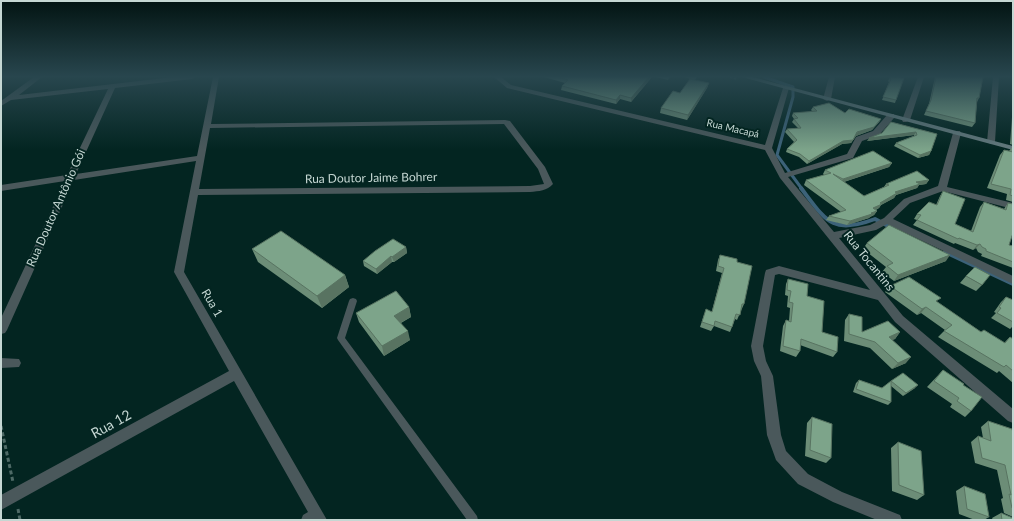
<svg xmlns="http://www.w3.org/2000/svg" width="1014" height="521" font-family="Lato,sans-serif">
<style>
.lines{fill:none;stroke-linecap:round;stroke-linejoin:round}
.stream-far1{stroke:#3c6279;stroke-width:3}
.stream{stroke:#3c6279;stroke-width:4}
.path-far1{stroke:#4e6a66;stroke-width:2;stroke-dasharray:2.5 1.5;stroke-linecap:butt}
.path{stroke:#4e6a66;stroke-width:3;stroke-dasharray:4 2.5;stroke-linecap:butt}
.lane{fill:#4a585b;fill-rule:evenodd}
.street{fill:#4a585b;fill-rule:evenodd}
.secondary{fill:#62787c;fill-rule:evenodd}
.wall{fill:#6c8d77}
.shaded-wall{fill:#587361}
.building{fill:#7da48a;stroke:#587361}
.labels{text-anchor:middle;stroke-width:4;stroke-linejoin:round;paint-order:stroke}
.far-street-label{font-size:10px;fill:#c5d7d3;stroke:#032521}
.street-label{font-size:12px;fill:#c5d7d3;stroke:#032521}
.near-street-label{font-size:14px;fill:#c5d7d3;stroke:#032521}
</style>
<rect width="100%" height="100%" fill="#032521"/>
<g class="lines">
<path class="stream-far1" d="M764,77L793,87V97L777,155L802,189"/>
<path class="stream" d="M801,188C826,221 832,235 875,219L892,228
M945,252L1013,284"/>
<path class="path-far1" d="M730,77L737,79"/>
<path class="path" d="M1,426L13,482
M18,509L20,520"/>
<path class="lane" d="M353,298L356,299L357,301L345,338L477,516L478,520H467L338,340L337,338L349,301L350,299Z"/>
<path class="street" d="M34,77H42L19,95L173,77H195L192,79L115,88L76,174L197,156L213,77H219L211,124L505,120L510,121L545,167L553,184C547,191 539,191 530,192L198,195L184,272L327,520H301L303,515L308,512L234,381L1,510V495L229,371L174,272L196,161L74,180L7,330L5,333L1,334V318L65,181L1,191V185L67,175L108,89L11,100L1,106V101ZM504,124L538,169L544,184L530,186L199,189L210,128Z
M494,77H501L511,85L765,145L783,88L788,87L789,88L772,148L785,173L847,154L856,137L873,131L888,114H894V118L879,135L862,141L853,158L788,177L834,232L870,225L884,218L904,199L938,186L953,133L957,131H960L961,133L947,187L1013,203V209L943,191L910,203L893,219L1013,276V284L887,224L876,230L839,238L903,316L1013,409V423L1008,421L895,322L878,300L779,274L775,275L763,346L766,361L773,376L781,435L786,451L808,474L842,492L900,515L902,520H877L833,502L798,484L776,460L767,435L761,376L754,361L751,346L765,273L766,270L779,266L870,290L780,178L765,150L507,88Z
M829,77H835L831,99L827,101L823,99Z
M918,77H924L910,120L906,122H903L902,120Z
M993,77H999L995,142L991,144L987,142Z
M1,358L19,359L21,363L19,367L1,368Z"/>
<path class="secondary" d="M742,77H753L1013,146V150Z"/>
</g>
<path class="wall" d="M544,77H652L631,102L620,99L616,104L561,90L562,86L565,83Z
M656,77H670L668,80Z
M685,77H697L695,80L709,83L707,88L687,120L660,113L661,108L680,93L690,79Z
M890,77L896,100L895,103L882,100L889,82L888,81Z
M935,77H983L979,98L977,102L975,123L972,127L924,115L929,104Z
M813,107L845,113L881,119L879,122L872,130L856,136L851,143L842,144L807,164L799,157L786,152L787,149L794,142L785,132L787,129L798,128L792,122L794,119L792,116L793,113L813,112L811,110Z
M1013,116V145L1010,144L1012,117Z
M891,122L937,134L931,151L929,155L918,158L894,146L896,143L914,136V135L867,141L882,133Z
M1013,146V202L1006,200L1007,194L987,188L1000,155L1004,150L1009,151Z
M892,163L889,167L844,182L864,196L884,187L886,184L929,180L926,184L919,185L917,188L896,195L894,198L881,205L879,208L876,210L877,211L874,215L870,217L869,218L847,225L826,220L829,216L841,212L804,185L806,180L824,175L823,174L825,170Z
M943,191L955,224L971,231L980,207L984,202L1004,209L1008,203L1009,245L1013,246V268L981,256L982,254L978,252L976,248L973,250L955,243L954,244L913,225L917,220L914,219L917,214L936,205L940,196Z
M867,243L946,261L894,281L882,272L886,267L863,249Z
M406,247L407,253L394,262H392L377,274L364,266L363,261Z
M252,249L345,275L349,287L322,308L258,262Z
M720,255L737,262L744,304L737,320L735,319L730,332L714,326L711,331L700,327L704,315L712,311L722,273L716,271L718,260Z
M966,276L982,285L976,291L960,283Z
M788,279L807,296L822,332L837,352L833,357L800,345V351L796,357L780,351L783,326L786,320L789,321L790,308L787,307L788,296L785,295L786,284Z
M890,286L937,302L981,332L1004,343L1010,337L1013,339V383L999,371L997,373L938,337L945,330L921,313L917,315L885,292Z
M1006,297L1013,300V326L1010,329L991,318L996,313L994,312L1001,302Z
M409,307L411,317L401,323L410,340L384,356L359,322L356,313Z
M849,314L862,332H900L895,339L892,340L906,363L892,369L870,348L844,341L845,320Z
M943,370L963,385L971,411L965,417L950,407L952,404L927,387Z
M903,373L915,388L903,396L891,386V402L888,405L853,392L856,383L859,380L882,388Z
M812,417L831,458L826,463L805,456L807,423Z
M988,421L1013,433V517L1004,513L1001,499L1003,498L997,470L975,463L971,442L978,436L983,438L981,427Z
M898,442L924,495L917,500L892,491L891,448Z
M964,486L989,517L984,520H975L959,514L956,491Z
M1001,513L1013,520H993L992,518Z"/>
<path class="shaded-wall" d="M649,77H652L631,102V98Z
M709,83L707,88L687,120L688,115Z
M620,95V99L616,104V100Z
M881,119L879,122L872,130L856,136L851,143L842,144L807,164L809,161Z
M916,132L914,135L867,141L869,138Z
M931,151L929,155L918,158L920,155Z
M892,163L889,167L840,183L843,179Z
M929,180L926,184L919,185L917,188L896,195L894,198L881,205L879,208L870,212L873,208L895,192L916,182Z
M877,211L874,215L870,217L869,218L847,225L850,221Z
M980,244L976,248L973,250L977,245Z
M406,247L407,253L394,262L392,257Z
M950,255L946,261L894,281L898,275Z
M391,256L392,262L377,274L376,269Z
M345,275L349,287L322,308L317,296Z
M409,307L411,317L396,325L394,316Z
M926,307L921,313L917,315L922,309Z
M408,331L410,340L384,356L382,346Z
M900,332L895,339L884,343L889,337Z
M911,357L906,363L892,369L898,363Z
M918,385L915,388L903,396L906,393Z"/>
<path class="building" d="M558,77H649L631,98L620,95L616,100L562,86L568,80Z
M890,77L904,78L896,100L883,97L891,79L890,78Z
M936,77H983L979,98H977L975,123L926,111L931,100Z
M690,79L709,83L688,115L661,108L673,91L680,93Z
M829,103L845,113L849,109L881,119L874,127L857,132L853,140L843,141L809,161L800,154L787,149L797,140L787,129L801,128L794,119L798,118L793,113L817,111L813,107Z
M891,122L937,134L931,151L920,155L896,143L917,135L916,132L869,138L882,133Z
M1013,147V196L1010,195L1011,189L991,184L1004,150L1013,152Z
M873,151L892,163L843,179L833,174L864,196L889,185L886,184L917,171L929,180L916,182L920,184L895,192L897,193L880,203L882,204L873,208L877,211L871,213L872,214L850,221L829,216L846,210L806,180L831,173L825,170Z
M943,191L965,199L955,224L973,232L984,202L1006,210L1008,203L1013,204V233L1009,245L1013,246V262L986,251V249L982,247L980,244L977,245L959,238L958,239L917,220L921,215L917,214L929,202L937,205Z
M889,225L950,255L898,275L887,266L893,263L867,243Z
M281,231L345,275L317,296L252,249Z
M393,239L406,247L392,257L391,256L376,269L363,261L375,251Z
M720,255L737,259V262L752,266L744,304H742L740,315L736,314L732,327L715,321L714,326L702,322L706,309L712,312L724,268L718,266Z
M975,267L990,275L982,285L966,276Z
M909,277L941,298L936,301L981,332L984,330L1005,343L1010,337L1013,339V371L1006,365L1004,367L944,331L952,325L926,307L922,309L890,286Z
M788,279L808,284L807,296L824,301L822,332L838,337L837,352L801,339L800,351L783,346L786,320L791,322L793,303L789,302L791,291L787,290Z
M396,291L409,307L394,316L408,331L382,346L356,313Z
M1006,297L1013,300V322L997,313L1001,308L999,307Z
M849,314L862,317V332L888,321L900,332L889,337L911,357L898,363L875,342L849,334Z
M943,370L964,384L963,385L982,397L971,411L957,401L959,398L934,381Z
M903,373L918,385L906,393L891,381Z
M859,380L882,388L891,381V402L856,389Z
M812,417L832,424L831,458L810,450Z
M988,421L1012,429L1013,433V509L1012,508L1009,494L1011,495L1005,465L982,458L978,436L991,441Z
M898,442L921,451L924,495L899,485Z
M964,486L985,494L989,517L967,509Z
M1001,513L1013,518V520H1002Z"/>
<linearGradient id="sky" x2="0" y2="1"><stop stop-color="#021412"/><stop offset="0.51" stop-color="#28464e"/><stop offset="1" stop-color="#28464e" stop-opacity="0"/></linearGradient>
<rect width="1014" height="150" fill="url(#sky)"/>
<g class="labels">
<g class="far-street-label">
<text transform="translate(733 128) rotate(13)" y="4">Rua Macapá</text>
</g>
<g class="street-label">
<text transform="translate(371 178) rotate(-1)" y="4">Rua Doutor Jaime Bohrer</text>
<text transform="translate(56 208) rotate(-66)" y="4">Rua Doutor Antônio Gói</text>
<text transform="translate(869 261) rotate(51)" y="4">Rua Tocantins</text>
<text transform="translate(212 303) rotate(60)" y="4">Rua 1</text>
</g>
<g class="near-street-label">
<text transform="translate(111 424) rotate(-29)" y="5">Rua 12</text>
</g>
</g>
<rect width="1014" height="521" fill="none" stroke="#c5d7d3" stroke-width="4"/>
</svg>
